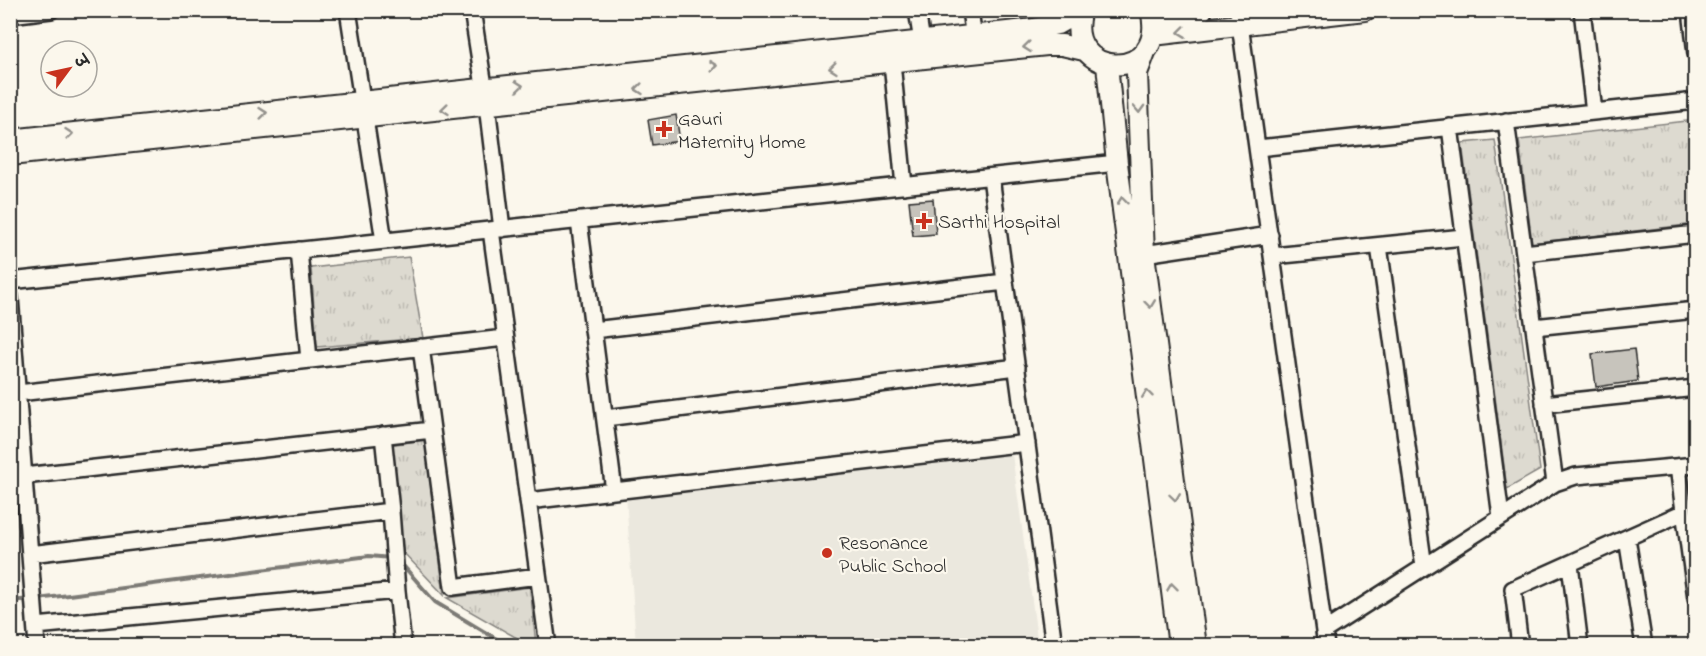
<svg xmlns="http://www.w3.org/2000/svg" width="1706" height="656" font-family="'Indie Flower','Playpen Sans Deva',sans-serif">
<style>
.built{fill:#ebe8de}
.grass{fill:url(#grass-tufts);stroke:#84827e;stroke-width:1.5}
.lines{fill:none;stroke-linecap:round;stroke-linejoin:round}
.stream{stroke:#7b7a75;stroke-width:4}
.building{fill:#c7c4bc;stroke:#2b2b2b;stroke-width:1.5}
.minor-casing{stroke:#2b2b2b;stroke-width:20}
.tertiary-casing{stroke:#2b2b2b;stroke-width:24}
.minor{stroke:#fbf7ec;stroke-width:15}
.tertiary{stroke:#fbf7ec;stroke-width:20}
.oneway{stroke:#93918c}
.poi-dot{fill:#c8321e;stroke:#fbf7ec;stroke-width:2}
.labels{text-anchor:middle;stroke-width:4.5;stroke-linejoin:round;paint-order:stroke}
.poi-label{font-size:20px;fill:#2b2b2b;stroke:#fbf7ec;text-anchor:start}
</style>
<defs>
<pattern id="grass-tufts" width="24" height="20" patternUnits="userSpaceOnUse" patternTransform="scale(1.5)"><rect width="24" height="20" fill="#dddad0"/><path d="M3 7l-1-3M5 7V3M7 7l1-3M15 17l-1-3M17 17v-4M19 17l1-3" fill="none" stroke="#bebbb3"/></pattern>
</defs>
<rect width="100%" height="100%" fill="#fbf7ec"/>
<filter id="ink" filterUnits="userSpaceOnUse"><feTurbulence type="fractalNoise" baseFrequency=".0167" numOctaves="2"/><feDisplacementMap in="SourceGraphic" scale="12" xChannelSelector="R" yChannelSelector="G"/><feConvolveMatrix kernelMatrix="1 2 1 2 8 2 1 2 1" color-interpolation-filters="sRGB"/></filter>
<g filter="url(#ink)">
<path class="built" d="M1012,454L1038,645H636L626,496Z"/>
<path class="grass" d="M1695,120V224L1532,243L1519,140Z
M1495,140L1540,470L1507,489L1462,143Z
M409,257L423,338L317,347L311,268Z
M425,440L444,595L401,550L388,445Z
M530,587L536,645H529L447,598Z"/>
<g class="lines">
<path class="stream" d="M400,562L435,602L508,646
M38,599L369,556L391,558
M10,601L31,599"/>
</g>
<path class="building" d="M676,115L680,141L652,145L648,120Z
M933,199L936,234L913,236L909,201Z
M1634,349L1638,381L1596,387L1592,354Z"/>
<g class="lines">
<g class="minor-casing">
<path id="minor" d="M348,10L384,241
M472,10L487,105L502,229
M917,10L922,42
M970,10L975,46
M1238,10L1326,646
M1582,10L1594,112
M1691,10L1696,54
M10,15L51,10
M891,52L904,186
M1506,121L1555,483
M1450,127L1501,517
M1258,148L1696,101
M991,177L1054,646
M579,221L614,491
M491,230L548,646
M1379,246L1424,567
M299,250L309,360
M1524,253L1696,234
M1144,254L1270,235
M1273,256L1464,237
M10,281L1117,163
M10,297L37,646
M1534,327L1696,310
M593,330L1005,282
M421,347L453,587L538,576
M18,393L505,338
M1544,404L1696,388
M605,418L1017,367
M1678,467L1696,598
M24,476L432,430
M528,501L1027,443
M391,511L397,591
M1627,538L1644,646
M30,554L391,511L383,435
M1570,564L1580,646
M36,626L397,591L403,646
M1324,631L1555,483L1576,476L1696,465
M1520,646L1513,589L1684,512"/>
</g>
<g class="tertiary-casing">
<path id="tertiary" d="M1081,10C1060,80 1170,85 1151,10
M1151,11L1155,16L1202,10
M1153,35L1365,10
M1145,52L1137,73L1144,254L1196,646
M1107,65L1117,163L1179,646
M10,140L1034,29L1057,24L1080,11
M10,155L1047,45H1062L1084,50"/>
</g>
<use href="#minor" class="minor"/>
<use href="#tertiary" class="tertiary"/>
</g>
<defs><path id="oneway-chevron" d="M-2-3.5L2.5 0L-2 3.5" fill="none" stroke-width="1.6" stroke-linecap="round" stroke-linejoin="round" transform="scale(1.5)"/></defs>
<g class="oneway">
<use href="#oneway-chevron" transform="translate(1182 32) rotate(173)"/>
<use href="#oneway-chevron" transform="translate(1027 47) rotate(174)"/>
<use href="#oneway-chevron" transform="translate(713 66) rotate(-6)"/>
<use href="#oneway-chevron" transform="translate(833 68) rotate(174)"/>
<use href="#oneway-chevron" transform="translate(519 86) rotate(-6)"/>
<use href="#oneway-chevron" transform="translate(639 89) rotate(174)"/>
<use href="#oneway-chevron" transform="translate(445 109) rotate(174)"/>
<use href="#oneway-chevron" transform="translate(1139 109) rotate(88)"/>
<use href="#oneway-chevron" transform="translate(263 113) rotate(-6)"/>
<use href="#oneway-chevron" transform="translate(69 134) rotate(-6)"/>
<use href="#oneway-chevron" transform="translate(1122 201) rotate(-97)"/>
<use href="#oneway-chevron" transform="translate(1150 304) rotate(83)"/>
<use href="#oneway-chevron" transform="translate(1147 394) rotate(-97)"/>
<use href="#oneway-chevron" transform="translate(1175 497) rotate(82)"/>
<use href="#oneway-chevron" transform="translate(1172 587) rotate(-97)"/>
</g>
</g>
<g class="poi-dot">
<path d="M661 120h6v6h6v6h-6v6h-6v-6h-6v-6h6z"/>
<path d="M921 212h6v6h6v6h-6v6h-6v-6h-6v-6h6z"/>
<circle cx="827" cy="553" r="6"/>
</g>
<g class="labels">
<g class="poi-label">
<text x="678" y="125">Gauri<tspan x="678" dy="23">Maternity Home</tspan></text>
<text x="938" y="228">Sarthi Hospital</text>
<text x="839" y="549">Resonance<tspan x="839" dy="23">Public School</tspan></text>
</g>
</g>
<rect width="1706" height="656" fill="none" stroke="#fbf7ec" stroke-width="36"/>
<rect x="18" y="18" width="1670" height="620" fill="none" stroke="#2b2b2b" stroke-width="2" filter="url(#ink)"/>
<g transform="translate(69 69) rotate(57)"><circle r="28" fill="#fbf7ec" stroke="#a8a59f" stroke-width="1.5"/>
<path d="M0-4.5L10 22L0 15L-10 22Z" fill="#c8321e"/>
<text y="-9" font-size="16" font-weight="bold" text-anchor="middle" fill="#2b2b2b">उ</text>
</g>
</svg>
